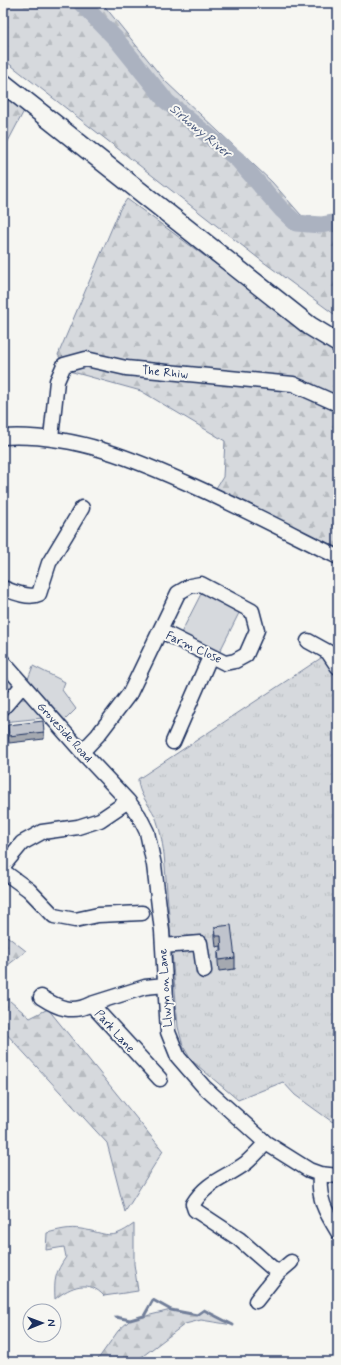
<svg xmlns="http://www.w3.org/2000/svg" width="341" height="1365" font-family="Mynerve,sans-serif">
<style>
.green{fill:#d6d9dd;stroke:#78849e}
.forest{fill:url(#forest-firs);stroke:#78849e}
.park{fill:url(#park-tufts);stroke:#78849e}
.lines{fill:none;stroke-linecap:round;stroke-linejoin:round}
.stream{stroke:#717e99;stroke-width:3}
.river{stroke:#abb2c0;stroke-width:17}
.minor-casing{stroke:#1b2f5e;stroke-width:17}
.major-casing{stroke:#1b2f5e;stroke-width:21}
.minor{stroke:#f6f6f2;stroke-width:14}
.major{stroke:#f6f6f2;stroke-width:18}
.wall{fill:#a5a9b0;stroke:#1b2f5e}
.building{fill:#c0c4cd;stroke:#1b2f5e}
.labels{text-anchor:middle;stroke-width:4;stroke-linejoin:round;paint-order:stroke}
.street-label{font-size:12px;fill:#1b2f5e;stroke:#f6f6f2}
.water-label{font-size:13px;font-style:italic;fill:#46567b;stroke:#f6f6f2}
</style>
<defs>
<pattern id="forest-firs" width="22" height="20" patternUnits="userSpaceOnUse"><rect width="22" height="20" fill="#d6d9dd"/><path d="M5 1l3.5 6h-7zM16 11l3.5 6h-7z" fill="#b7bbc0"/></pattern>
<pattern id="park-tufts" width="24" height="20" patternUnits="userSpaceOnUse"><rect width="24" height="20" fill="#d6d9dd"/><path d="M3 7l-1-3M5 7V3M7 7l1-3M15 17l-1-3M17 17v-4M19 17l1-3" fill="none" stroke="#b7bbc0"/></pattern>
</defs>
<rect width="100%" height="100%" fill="#f6f6f2"/>
<filter id="ink" filterUnits="userSpaceOnUse"><feTurbulence type="fractalNoise" baseFrequency=".025" numOctaves="2"/><feDisplacementMap in="SourceGraphic" scale="8" xChannelSelector="R" yChannelSelector="G"/><feConvolveMatrix kernelMatrix="1 2 1 2 8 2 1 2 1" color-interpolation-filters="sRGB"/></filter>
<g filter="url(#ink)">
<path class="green" d="M203,590L241,609L218,655L179,637Z
M33,666L65,682L62,690L76,709L65,720L28,679Z
M3,671L13,682V690L3,702Z
M17,699H26L43,718L3,722V715Z"/>
<path class="forest" d="M3,3H102L165,81L272,182L301,215L335,232H338V317L258,258L3,59Z
M3,93L25,109L3,151Z
M127,199L338,354V548L216,488L223,477L225,441L141,391L69,371L58,355L120,209Z
M3,933L26,951L3,969Z
M3,995L30,1018L48,1009L163,1151L125,1212L107,1143L3,1030Z
M134,1224V1264L138,1291L104,1296C89,1279 71,1286 55,1299C54,1279 55,1273 66,1257L64,1247L46,1250L47,1233C59,1230 69,1227 81,1229C108,1233 109,1242 134,1224Z
M171,1310L197,1315L204,1310L233,1325L201,1320L185,1324L135,1362H96L118,1331L130,1320Z"/>
<path class="park" d="M324,656L330,663L338,679V1123L331,1121L295,1095L283,1082L238,1100L191,1060L183,1046L178,1027L164,854C162,841 160,828 155,816C149,804 138,794 138,779Z"/>
<g class="lines">
<path class="stream" d="M116,1317L130,1320L144,1316L153,1300L171,1310L197,1315L204,1310L233,1325"/>
<path class="river" d="M81,3L116,39L166,101L238,160L281,209L296,223L321,225L338,222"/>
<g class="minor-casing">
<path id="minor" d="M3,437C74,433 137,460 200,489C246,510 292,534 338,557
M51,438L57,381L64,365L86,359L126,368L293,384L338,404
M3,588C13,592 29,599 39,594L49,563L82,508
M308,641L328,652L338,667
M3,662L82,752L128,801L139,816L147,832L154,865L162,931L168,1032L178,1057L204,1087L266,1143L309,1170L320,1174L338,1176
M3,708L23,685
M173,742L210,657
M82,752L98,735L130,693L178,593L190,586L201,584L252,611L257,630L246,655L235,661L225,663L161,631
M3,866L22,843L42,832L78,827L100,820L128,801
M3,871L29,890L54,916L75,920L98,915L142,913
M163,946L200,943L204,971
M41,997C58,1008 72,1014 91,1004
M160,1079L91,1004L145,987L165,985
M266,1143C259,1150 253,1157 246,1163C226,1178 207,1181 193,1204L195,1210L239,1239L278,1273
M320,1174C318,1199 325,1211 338,1232
M256,1301L278,1273L291,1262"/>
</g>
<g class="major-casing">
<path id="major" d="M3,83L310,326L338,343"/>
</g>
<use href="#minor" class="minor"/>
<use href="#major" class="major"/>
</g>
<path class="wall" d="M8,725L44,732V739L9,743L8,733Z
M215,927L235,958V969L219,971L218,962V951H221V946L216,947L215,937Z"/>
<path class="building" d="M43,721L44,732L9,736L8,725Z
M231,925L235,958L219,960L218,951H222L221,936H216L215,927Z"/>
</g>
<g class="labels">
<g class="street-label">
<text transform="translate(165 372) rotate(6)" y="4">The Rhiw</text>
<text transform="translate(194 647) rotate(25)" y="4">Farm Close</text>
<text transform="translate(65 732) rotate(48)" y="4">Groveside Road</text>
<text transform="translate(165 988) rotate(-94)" y="4">Llwyn on Lane</text>
<text transform="translate(115 1031) rotate(48)" y="4">Park Lane</text>
</g>
<g class="water-label">
<text transform="translate(201 130) rotate(40)" y="5">Sirhowy River</text>
</g>
</g>
<rect width="341" height="1365" fill="none" stroke="#f6f6f2" stroke-width="16"/>
<rect x="8" y="8" width="325" height="1349" fill="none" stroke="#1b2f5e" stroke-width="1.5" filter="url(#ink)"/>
<g transform="translate(42 1323) rotate(89)"><circle r="19" fill="#f6f6f2" stroke="#9ea6b7"/>
<path d="M0-3L7 15L0 10L-7 15Z" fill="#1b2f5e"/>
<text y="-6" font-size="11" font-weight="bold" text-anchor="middle" fill="#1b2f5e">N</text>
</g>
</svg>
